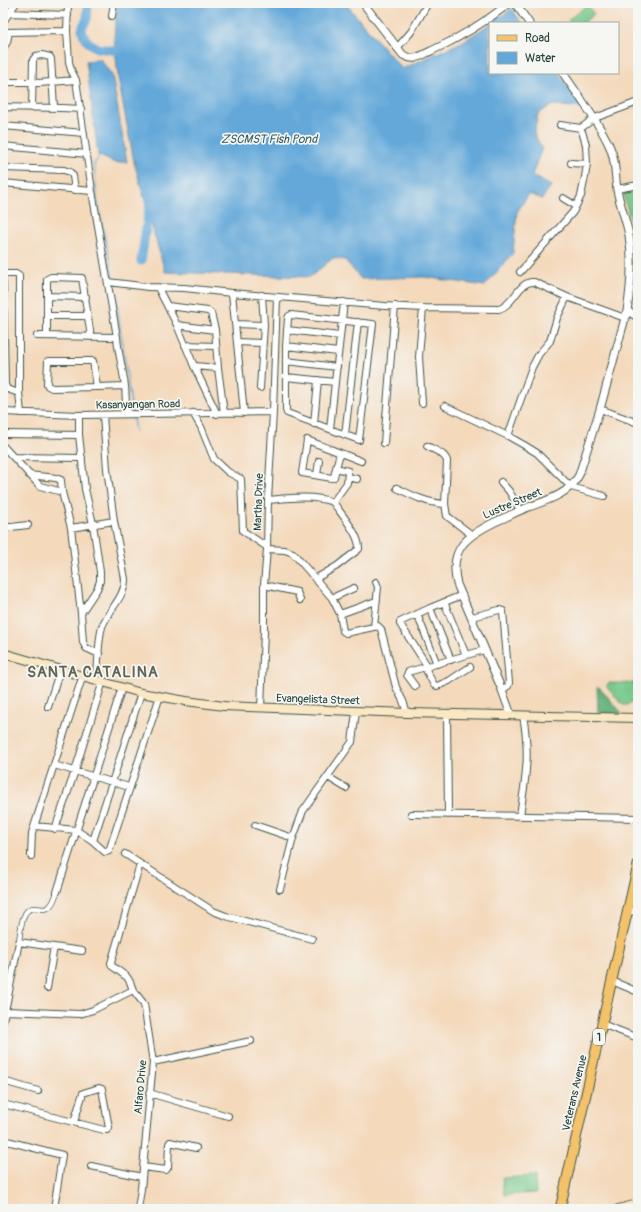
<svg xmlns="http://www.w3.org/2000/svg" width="641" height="1212" font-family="Pangolin,sans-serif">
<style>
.green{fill:#74c78a;stroke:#4a825f}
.forest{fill:#5fac76;stroke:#3f7455}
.water{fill:#63a8d9;stroke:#417286}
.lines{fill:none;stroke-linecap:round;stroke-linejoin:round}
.stream{stroke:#63a8d9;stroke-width:1.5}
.river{stroke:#63a8d9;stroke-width:9}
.pedestrian-casing{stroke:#3f5448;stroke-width:6}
.minor-casing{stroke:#3f5448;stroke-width:8}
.tertiary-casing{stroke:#3f5448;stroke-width:9}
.secondary-casing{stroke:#3f5448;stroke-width:10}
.primary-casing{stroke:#3f5448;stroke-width:11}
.pedestrian{stroke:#fff;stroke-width:4.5}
.minor{stroke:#fff;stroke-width:6}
.tertiary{stroke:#fff;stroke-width:7}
.secondary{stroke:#fae7c3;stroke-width:8}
.primary{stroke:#f3c26a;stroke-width:9}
.labels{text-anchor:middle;stroke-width:3.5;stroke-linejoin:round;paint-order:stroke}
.shield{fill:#f6f6f2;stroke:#60746d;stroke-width:1}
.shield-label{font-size:10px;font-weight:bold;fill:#1f3d34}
.street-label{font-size:11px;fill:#1f3d34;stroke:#f6f6f2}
.water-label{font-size:12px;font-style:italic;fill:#335d66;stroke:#f6f6f2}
.district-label{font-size:15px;font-weight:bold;letter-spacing:1px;fill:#606555;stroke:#f6f6f2}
</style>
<rect width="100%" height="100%" fill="#f6f6f2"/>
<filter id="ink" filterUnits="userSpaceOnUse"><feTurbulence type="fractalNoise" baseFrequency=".025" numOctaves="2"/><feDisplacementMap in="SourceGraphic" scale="8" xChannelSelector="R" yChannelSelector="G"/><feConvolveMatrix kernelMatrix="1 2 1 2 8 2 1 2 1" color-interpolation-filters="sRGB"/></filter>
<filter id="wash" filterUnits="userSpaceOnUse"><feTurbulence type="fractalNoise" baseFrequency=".012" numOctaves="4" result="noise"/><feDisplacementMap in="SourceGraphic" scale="16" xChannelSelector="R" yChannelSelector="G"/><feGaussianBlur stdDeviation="0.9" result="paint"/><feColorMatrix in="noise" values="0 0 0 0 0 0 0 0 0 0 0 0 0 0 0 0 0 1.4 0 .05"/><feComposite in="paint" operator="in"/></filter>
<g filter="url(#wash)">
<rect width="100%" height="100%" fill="#f4d9bb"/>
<path class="green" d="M587,5L594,14L583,23H571L568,20Z
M638,192V236H635L623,194Z
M609,683H638V695L628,705H623L607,687V685Z
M535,1176L536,1193L504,1195L502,1178Z"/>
<path class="forest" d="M597,687L600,688L621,712V714L598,713Z"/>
<path class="water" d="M117,3H345L402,69L462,42L490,24V73H558L583,108L552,105L538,114L534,134L542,148L532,175L551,186L542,199L529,194L517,212L513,253L485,286L424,277L361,279L345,260L333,258L310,277L165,272L134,162L118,78L114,37Z
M512,9L522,23H491Z
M100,59L112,75L127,162L115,163L98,155L86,61Z"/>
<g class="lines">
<path class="stream" d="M100,156L94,164L97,200L113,278
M114,285L132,412
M133,418L135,431"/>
<path class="river" d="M88,3L87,19L83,26L82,30L83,34L88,42L97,48L127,52
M141,261L150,203"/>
</g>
</g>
<g filter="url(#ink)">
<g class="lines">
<g class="pedestrian-casing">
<path id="pedestrian" d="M19,942C20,934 21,917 27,911C38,901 48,922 57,892"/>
</g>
<g class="minor-casing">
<path id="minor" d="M68,3L67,31L69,62L71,70L76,80L92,191L117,337C118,353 123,369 125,386C126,396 125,404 128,414
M9,13L68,15
M112,16L114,3
M3,22L16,3
M3,32L67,31
M3,48L7,42L9,32
M397,48L411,32L428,3
M3,82H32L39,83L76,80
M3,107C29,108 55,107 81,109
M32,108L33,60L36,56L42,55L50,57L51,59L54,107
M560,125L581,128
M3,126L84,133
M3,146L87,154
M571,163L587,164
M3,168L64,170L70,172L73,176L75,190
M3,183L92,191
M617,189L638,185
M563,198L576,206
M520,272L573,212L581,196L585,177L587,164L586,145L581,128L595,118L638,102
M3,277L5,274H16L19,276V393L21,413
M108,282L133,285L148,287L184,288L232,293L385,306L423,308L499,309C514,305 519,280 534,282L567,297L625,318
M3,283L5,385L7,389L19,393
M158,288L177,325L194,366L217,414
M232,293L244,413
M47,296L86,297
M168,306L208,311L211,313L215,330L218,368L224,413
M291,315L373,324L359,440L287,413L286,410V346L288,318L289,316Z
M47,316H87
M236,324L264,325
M177,325L215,330
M287,330L340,336
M37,336L117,337
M47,336V279L51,277L82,278L91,337
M237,342L263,343
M185,345L216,346
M286,346L338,352
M286,361L337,367
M194,366L218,368
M286,377L335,382L344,302
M97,387L93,361H48L47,384L48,386L52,388L97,387L125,386
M260,388L264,325L262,295
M422,403L419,357L423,308
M445,406L508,436L524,445L537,453L571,487L604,496
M600,409L638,423
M3,412L79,415L273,412
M193,413L201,427L214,459L228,472L241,479L243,531L267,547
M79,415V435L85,489L93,524L100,572V581L97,589L81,613
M314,424L318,380
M330,429L335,382
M3,434L79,435
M345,435L358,322
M508,436L532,367L539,354L550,341L557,318L567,297
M384,443L395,306
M3,446L40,486L62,492
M427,446C434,450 445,453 447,461L445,504L447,516L472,535
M14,457L82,458
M336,468L334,477L332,478L302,473L307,440L361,461
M29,475L56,478L61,480L62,492L71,528L81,613L83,642L86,648L99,654
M317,475L319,461
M348,477L357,479
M501,482L509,491L520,510
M397,488C413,496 427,503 445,504
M268,500C290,498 312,495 333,502
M3,528L28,525
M71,528L114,521
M267,549L285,550L293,553L332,598L340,614
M315,579L337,566L359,549C360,535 341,514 333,502L347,483L348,471L336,468L340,453
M264,585L297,592L300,600
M332,598L354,588
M376,601L340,614L343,631L346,633L378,626L381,629L396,687L403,701L407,713
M444,602L466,655
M430,608L451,660
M417,614L437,664
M472,617L499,610L503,611L509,683L508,686L502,690
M374,627L378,587L376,582
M428,667L400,624V622L430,608L462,595
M425,668L434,685L437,686L449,681L470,667
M97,679C98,664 98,641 102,627C108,610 125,598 125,579L114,521L107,469L103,415
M415,686L407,675L408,672L484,650
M48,707L60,670
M261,708L264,631V585L267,549L268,500L273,412L277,297
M447,714L448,815
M54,765L129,787
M328,777L346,788
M411,814L638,818
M520,816C522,800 525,785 526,769C528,751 526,733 523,715
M255,825L293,838
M35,826L76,830L93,841L105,852L109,851L160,696
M55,829L75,771L103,681
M93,841L141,693
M125,854L213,911L226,916L312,939
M31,856L32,833L83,675
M280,889L293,838L303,811L352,742L356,712
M57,892L122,687
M612,981L638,992
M47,988L54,947
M6,1011L80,1014L93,1010L133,990
M3,1021L19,942L82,951
M602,1024L638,1038
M153,1062L251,1041
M3,1081L38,1091
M149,1093L228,1116
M3,1104L104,1130H107L109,1128L102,1089L99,1088L83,1093L74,1122
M3,1140L62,1155L54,1209
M91,1166L142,1177
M143,1167L166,1170L168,1167L169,1144L170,1142L196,1148
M138,1209L141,1189L153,1062L152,1056L144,1004L133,990L130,982L127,977L112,966L111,963L140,864"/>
</g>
<g class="tertiary-casing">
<path id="tertiary" d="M363,3L403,55C407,57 410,59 415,58C420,57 426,53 431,51C460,38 485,22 510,3
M515,3L529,23
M627,311L638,317
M511,715L502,690L457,584C448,548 468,535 497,521C507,517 516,512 526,508C545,501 569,495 579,475L600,409L627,311C631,286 633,260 629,235C626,220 620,205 617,190C615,175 616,159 609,145C597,119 579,97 563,73
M627,911H638"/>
</g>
<g class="secondary-casing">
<path id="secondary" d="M3,653L141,693L186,701L224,706L407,713L638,718
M618,1209L638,1204"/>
</g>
<g class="primary-casing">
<path id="primary" d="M560,1209L638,865"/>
</g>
<use href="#pedestrian" class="pedestrian"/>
<use href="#minor" class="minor"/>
<use href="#tertiary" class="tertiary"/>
<use href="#secondary" class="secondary"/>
<use href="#primary" class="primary"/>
</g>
</g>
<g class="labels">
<rect class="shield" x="593" y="1029" width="12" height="16" rx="3"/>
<g class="shield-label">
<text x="599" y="1041">1</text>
</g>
<g class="street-label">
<text transform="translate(138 404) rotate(-1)" y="4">Kasanyangan Road</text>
<text transform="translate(258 502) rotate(-88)" y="4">Martha Drive</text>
<text transform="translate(512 503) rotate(-23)" y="4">Lustre Street</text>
<text transform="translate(318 699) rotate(2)" y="4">Evangelista Street</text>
<text transform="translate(140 1087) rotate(-85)" y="4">Alfaro Drive</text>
<text transform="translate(574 1093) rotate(-77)" y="4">Veterans Avenue</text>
</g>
<g class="water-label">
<text x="269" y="143">ZSCMST Fish Pond</text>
</g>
<g class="district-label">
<text x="93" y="677">SANTA CATALINA</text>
</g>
</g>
<rect width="641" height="1212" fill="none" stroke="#f6f6f2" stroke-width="16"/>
<rect x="489" y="22" width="130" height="52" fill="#f6f6f2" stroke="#a0aca6"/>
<rect x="497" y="35" width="20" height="6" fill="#f3c26a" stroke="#a0aca6"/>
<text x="525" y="42" font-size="12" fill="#1f3d34">Road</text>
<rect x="497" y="52" width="20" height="12" fill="#63a8d9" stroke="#a0aca6"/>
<text x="525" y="62" font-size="12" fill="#1f3d34">Water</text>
</svg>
